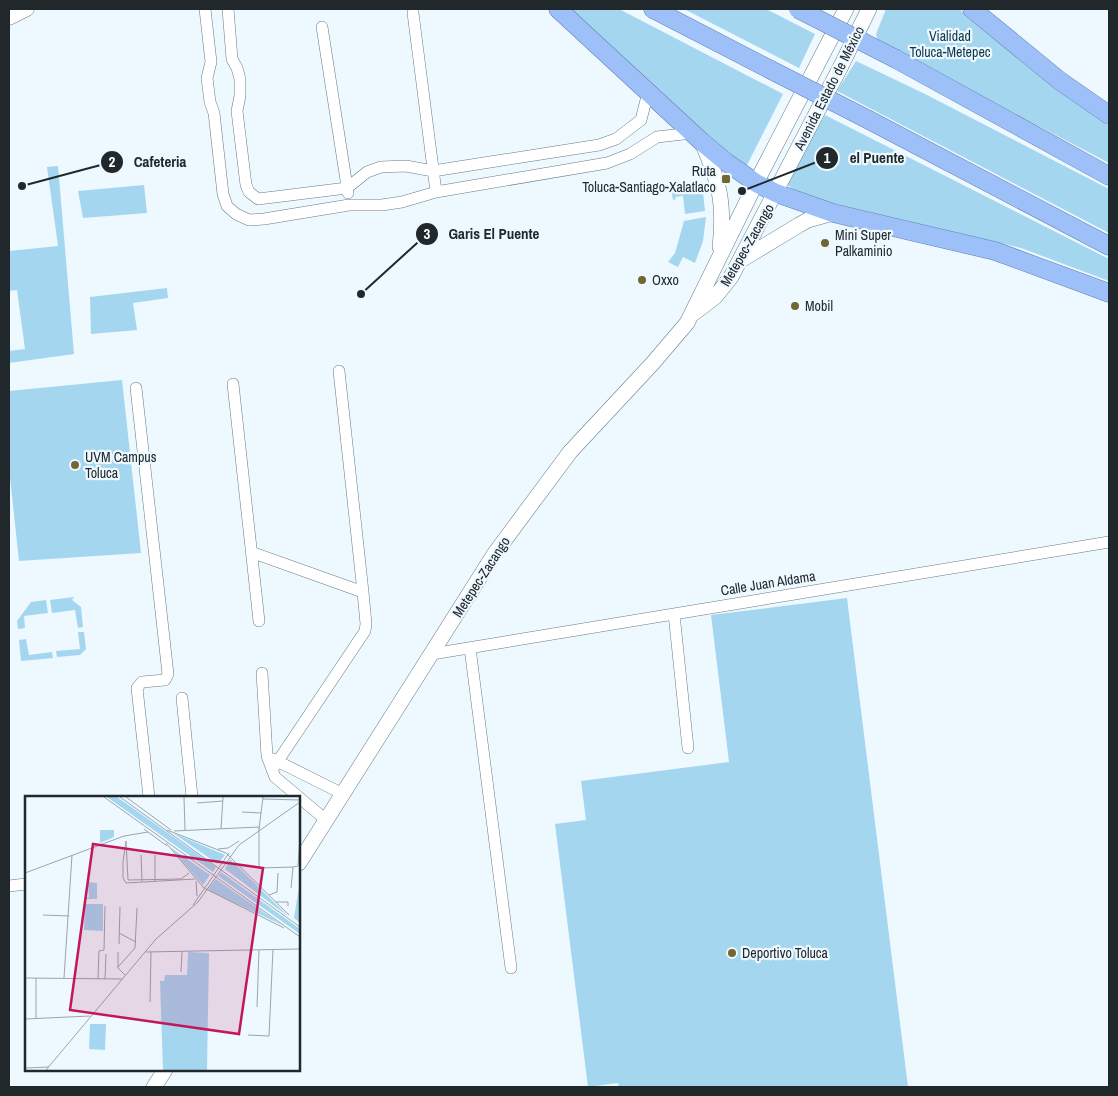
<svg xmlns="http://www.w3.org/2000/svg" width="1118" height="1096" font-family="'Archivo Narrow',sans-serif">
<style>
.green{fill:#a5d6f0}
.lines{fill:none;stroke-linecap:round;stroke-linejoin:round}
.minor-casing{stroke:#697b84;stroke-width:12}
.tertiary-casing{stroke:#697b84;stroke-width:15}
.secondary-casing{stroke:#697b84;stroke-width:16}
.trunk-casing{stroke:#6281af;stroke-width:19}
.minor{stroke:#fff;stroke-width:11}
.tertiary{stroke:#fff;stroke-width:14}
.secondary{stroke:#fff;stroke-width:15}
.trunk{stroke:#9ec0f8;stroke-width:18}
.trunk-bridge-casing{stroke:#6281af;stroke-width:19;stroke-linecap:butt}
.trunk-bridge{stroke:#9ec0f8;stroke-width:18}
.poi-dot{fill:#726633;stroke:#edf8ff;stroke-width:2}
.labels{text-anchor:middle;stroke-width:4.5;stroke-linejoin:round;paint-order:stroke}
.park-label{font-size:14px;fill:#0c374a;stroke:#edf8ff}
.street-label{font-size:14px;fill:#21282c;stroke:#edf8ff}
.poi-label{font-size:14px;fill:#21282c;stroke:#edf8ff;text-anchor:start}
.inset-road{fill:none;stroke:#9ba5ab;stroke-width:1}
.view{fill:#c2185b;fill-opacity:0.15;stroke:#c2185b;stroke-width:2.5}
.inset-edge{fill:none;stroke:#21282c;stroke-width:2.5}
.leader{fill:none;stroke:#21282c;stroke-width:2}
.callout-dot{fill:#21282c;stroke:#edf8ff;stroke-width:2}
.mark-label{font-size:15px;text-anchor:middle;font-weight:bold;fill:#fff}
.callout-label{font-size:15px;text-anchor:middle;font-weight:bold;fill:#21282c;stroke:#edf8ff;stroke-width:4.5;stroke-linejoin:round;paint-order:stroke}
</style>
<rect width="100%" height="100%" fill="#edf8ff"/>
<path class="green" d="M567,9H619L783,94L746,167L734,161Z
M684,9H766L815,34L799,68Z
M886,9H959L1109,126V163L878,42L876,34Z
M856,61L925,94L1109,189V233L837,91Z
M825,115L1109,259V281L1021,248L814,199L798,193L785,183Z
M58,166L74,354L9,363V351L25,349L17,290L9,291V251L58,246L47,167Z
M702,183L705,211L685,214L683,196L675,197L676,199L673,200L671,187Z
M144,185L147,213L83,218L78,191Z
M706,217L703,241L695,263L683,257L678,267L668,262L675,253L684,221Z
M167,288L168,298L133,303L137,330L91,334L90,297Z
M122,380L141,553L19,561L9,468V391Z
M74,597L72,600L81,607L83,627L78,628L75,610L52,613L50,600Z
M847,598L908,1087H619L618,1083L588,1087L555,824L586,820L581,781L729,762L711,615Z
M46,600L48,613L24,616L25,628L18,629L17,621L31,602Z
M78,632H84L86,649L80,655L57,657L56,651L80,649Z
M26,639L29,655L52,652L53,658L21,661L19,640Z"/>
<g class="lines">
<g class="minor-casing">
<path id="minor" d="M205,9L211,62L207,78L210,102L214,113L223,194L227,206L236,214L249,220L264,219L349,205H382L402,202L436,192L607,163L630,154L657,137L692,133
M228,9L232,59L237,68L240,79V96L237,111L246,185L249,192L258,199L347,188L367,172L381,167L406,166L433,171L599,145L616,139L641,120L648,92
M413,13L436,192
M322,27L348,193
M233,384L259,621
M136,388L168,674L165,680L142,682L137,688L149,797
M251,552L363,592
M674,614L688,748
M470,648L511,968
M432,654L1109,542
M262,673L267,756L275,777L326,820
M182,698L192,797
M273,759L343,794
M272,770L365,631L366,624L363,592L339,371
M9,886L26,884"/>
</g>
<g class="tertiary-casing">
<path id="tertiary" d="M9,18L27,9"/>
</g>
<g class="secondary-casing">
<path id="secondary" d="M702,142C719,182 725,202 720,247
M741,260L799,225L808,220L833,213
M694,313L715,297L731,277L841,66L869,9
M299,863L495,553L570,452L652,364L687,323L756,183L846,9
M154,1087L165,1070"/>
</g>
<g class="trunk-casing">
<path id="trunk" d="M558,9L702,142L726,162L756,183L776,193L833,213L995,251L1109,293
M653,9L771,70
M972,9L1060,81L1109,115
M896,59L1109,176
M869,120L1109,246"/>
</g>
<use href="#minor" class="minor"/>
<use href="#tertiary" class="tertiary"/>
<use href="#secondary" class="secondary"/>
<use href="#trunk" class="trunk"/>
<g class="trunk-bridge-casing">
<path id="trunk-bridge" d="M798,9L896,59
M771,70L869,120"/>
</g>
<use href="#trunk-bridge" class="trunk-bridge"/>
</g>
<g class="poi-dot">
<rect x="721" y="174" width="10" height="10" rx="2.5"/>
<circle cx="825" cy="243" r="5"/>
<circle cx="642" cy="280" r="5"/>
<circle cx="795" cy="306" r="5"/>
<circle cx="75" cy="465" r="5"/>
<circle cx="732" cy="953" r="5"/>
</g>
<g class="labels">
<g class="park-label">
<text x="950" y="41">Vialidad<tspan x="950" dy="16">Toluca-Metepec</tspan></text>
</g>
<g class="street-label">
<text transform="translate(829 88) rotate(-63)" y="5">Avenida Estado de México</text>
<text transform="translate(747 245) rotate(-60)" y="5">Metepec-Zacango</text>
<text transform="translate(481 577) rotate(-57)" y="5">Metepec-Zacango</text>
<text transform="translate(768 583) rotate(-9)" y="5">Calle Juan Aldama</text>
</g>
<g class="poi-label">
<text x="716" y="176" text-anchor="end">Ruta<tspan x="716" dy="16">Toluca-Santiago-Xalatlaco</tspan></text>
<text x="835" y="240">Mini Super<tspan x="835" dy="16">Palkaminio</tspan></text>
<text x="652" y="285">Oxxo</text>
<text x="805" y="311">Mobil</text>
<text x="85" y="462">UVM Campus<tspan x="85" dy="16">Toluca</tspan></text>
<text x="742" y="958">Deportivo Toluca</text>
</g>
</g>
<g transform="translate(25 796)">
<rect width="275" height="275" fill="#edf8ff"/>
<path d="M82,1H92L191,71L188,76ZM75,34H89V41L75,47ZM148,37L200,59L193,68ZM145,51L185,79L178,89ZM205,63L264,121L200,73ZM72,75V103H59L64,101L63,86L72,87ZM196,76L275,133V138L193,80ZM191,83L257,129L187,96L183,93ZM275,85V127L269,122ZM60,108H78V135L59,134ZM163,156L184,157L182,274H138L135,185H139L140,179H162ZM65,228H81L80,254L64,253Z" fill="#a5d6f0"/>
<path class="inset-road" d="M79,1L275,141M95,1L275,131M101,1L146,34M159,1L160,34M238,3L275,4M172,7L198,5M217,16L236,17M119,33L142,50M196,33L198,1M234,33L238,1M142,34L201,57L264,119M149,35L234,31V72L268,71M101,45L98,66V82L101,87L170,83M101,45L103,84L156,83L164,77M141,47L179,92L259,132M193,53L203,52L214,45M116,59L117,85M268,71L273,70L275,42M0,77L99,40L123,36M130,85V59M171,85L172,100M266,92L268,71M244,99L252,96L253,77M251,106H263V110M168,109L204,57M18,119L44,120M94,137L111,146M94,148L95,111M93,156V172L100,179M121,156L275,153M93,171L110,152L112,112M156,176L157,156M0,182L97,183M39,182L47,59M73,183L74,155L79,154L80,110M80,183L81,158M125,206L126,156M232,211L234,154M0,223L65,220M11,223V182M223,239L244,240L248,153M0,272L24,271M21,274L131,143L173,106L214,49L275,6"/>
<path class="view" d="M68,48L238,72L214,238L45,214Z"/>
<rect width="275" height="275" class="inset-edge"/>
</g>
<path class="leader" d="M742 191L827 158M22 186L112 162M361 294L427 234"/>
<g class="callout-dot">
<circle cx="742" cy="191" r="5"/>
<circle cx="22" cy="186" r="5"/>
<circle cx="361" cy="294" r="5"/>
<circle cx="827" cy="158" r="12"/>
<circle cx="112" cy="162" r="12"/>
<circle cx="427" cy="234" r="12"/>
</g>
<g class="mark-label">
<text x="827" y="163">1</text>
<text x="112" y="167">2</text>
<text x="427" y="239">3</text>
</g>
<g class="callout-label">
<text x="877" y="163">el Puente</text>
<text x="160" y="167">Cafeteria</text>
<text x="494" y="239">Garis El Puente</text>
</g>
<rect width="1118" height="1096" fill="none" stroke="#21282c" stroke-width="20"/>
</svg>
